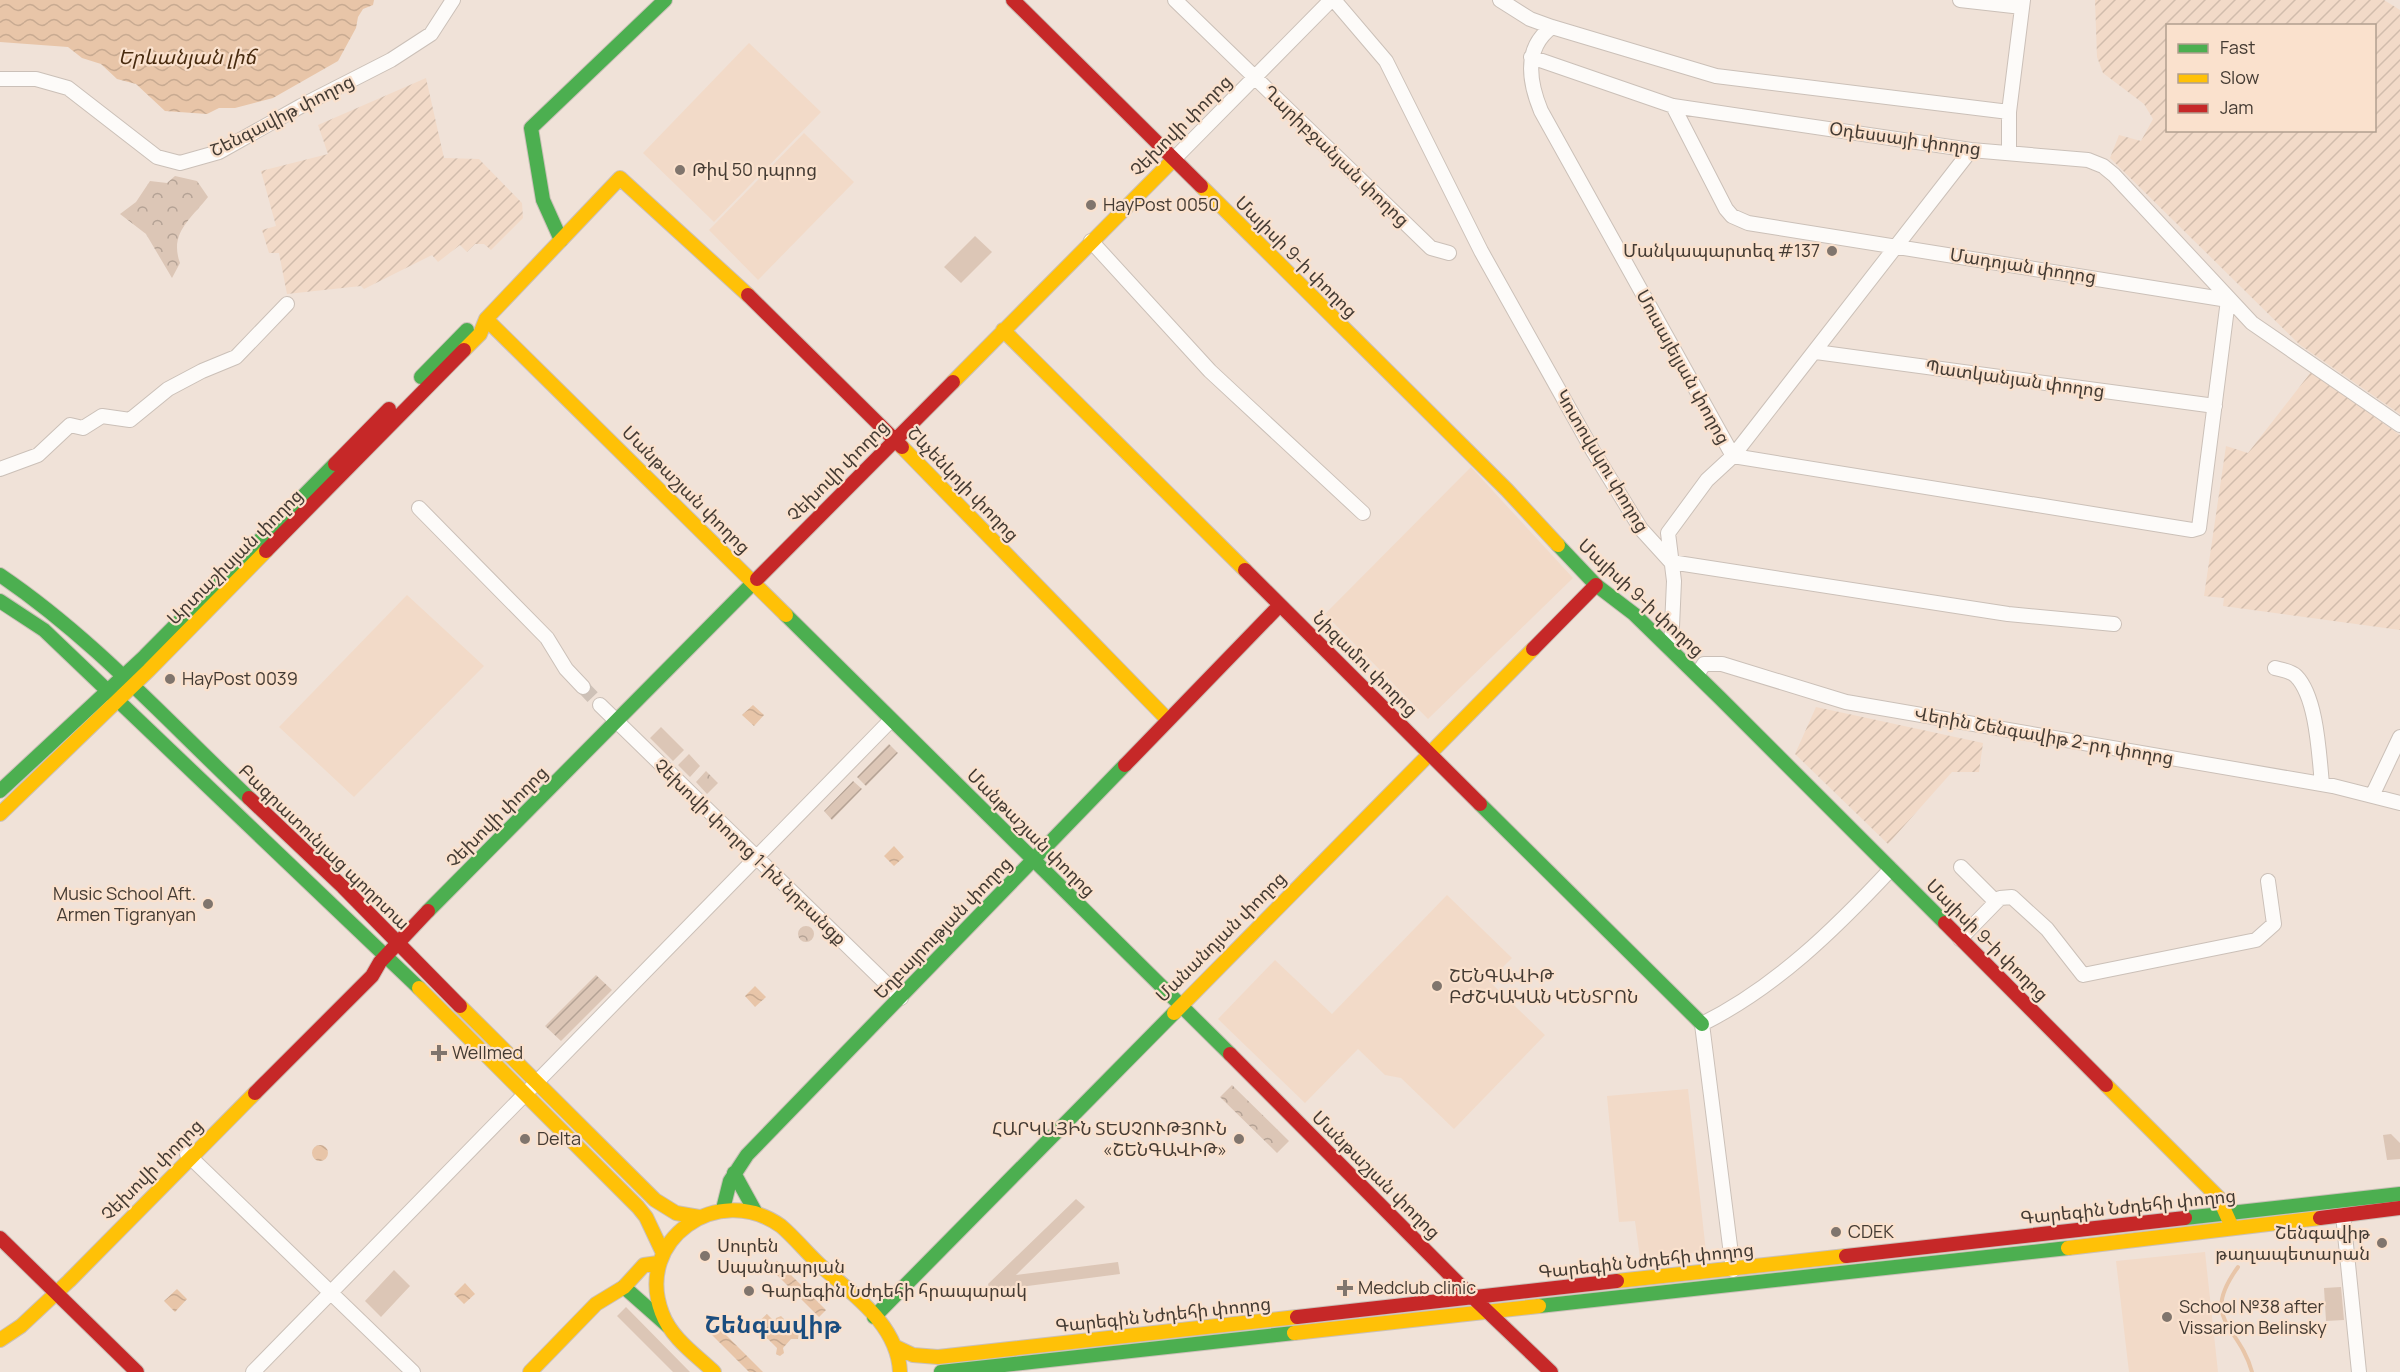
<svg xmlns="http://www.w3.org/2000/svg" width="2400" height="1372" font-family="Manrope,'Noto Sans Armenian',sans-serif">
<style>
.built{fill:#f2dac8}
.industrial{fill:url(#industrial-furrows);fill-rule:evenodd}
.grass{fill:#dcc6b6}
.forest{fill:url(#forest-crowns)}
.garden{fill:url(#garden-furrows)}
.water{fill:url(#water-waves)}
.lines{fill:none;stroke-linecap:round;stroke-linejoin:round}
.stream{stroke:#e8c5a8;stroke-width:4}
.street-tunnel{stroke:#cec1b7;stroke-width:14;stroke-dasharray:14 7;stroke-linecap:butt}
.street-casing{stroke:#cbc0b8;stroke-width:16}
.fast-casing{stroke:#cbc0b8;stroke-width:16}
.slow-casing{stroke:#cbc0b8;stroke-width:16}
.jam-casing{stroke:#cbc0b8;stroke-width:16}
.street{stroke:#fdfbf9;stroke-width:14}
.fast{stroke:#4caf50;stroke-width:14}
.slow{stroke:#ffc107;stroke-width:14}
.jam{stroke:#c62828;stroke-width:14}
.poi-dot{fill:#80756d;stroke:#fae1cd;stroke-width:2}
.labels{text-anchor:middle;stroke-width:4.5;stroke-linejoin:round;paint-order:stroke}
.street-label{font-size:18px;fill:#443b33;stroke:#fae1cd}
.poi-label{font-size:18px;fill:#443b33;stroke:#fae1cd;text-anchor:start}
.water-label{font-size:20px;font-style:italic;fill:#482b0f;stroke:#fae1cd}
.district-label{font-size:24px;font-weight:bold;fill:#1b4d7f;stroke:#fae1cd}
</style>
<defs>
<pattern id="industrial-furrows" width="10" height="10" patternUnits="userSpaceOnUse" patternTransform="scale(1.5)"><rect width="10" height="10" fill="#f2dac8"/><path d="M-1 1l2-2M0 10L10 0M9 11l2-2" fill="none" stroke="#d1bcac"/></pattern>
<pattern id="forest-crowns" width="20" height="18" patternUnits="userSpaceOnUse" patternTransform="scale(1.5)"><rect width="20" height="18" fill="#dcc6b6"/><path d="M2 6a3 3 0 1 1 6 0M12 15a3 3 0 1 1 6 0" fill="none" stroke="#b4a295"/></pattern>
<pattern id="garden-furrows" width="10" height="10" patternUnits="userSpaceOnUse" patternTransform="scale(1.5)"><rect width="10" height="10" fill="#dcc6b6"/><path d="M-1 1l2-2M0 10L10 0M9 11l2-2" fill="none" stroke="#b4a295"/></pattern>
<pattern id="water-waves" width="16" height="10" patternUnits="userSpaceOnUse" patternTransform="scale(1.5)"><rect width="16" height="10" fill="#e8c5a8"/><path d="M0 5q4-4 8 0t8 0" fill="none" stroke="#c8aa91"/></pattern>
</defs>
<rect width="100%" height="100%" fill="#f0e2d8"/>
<path class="built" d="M749,43L821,112L714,222L643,153Z
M804,133L854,182L758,280L709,230Z
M1471,467L1573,578L1428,719L1325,614Z
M407,595L484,666L354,797L279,727Z
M1447,895L1512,958L1489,981L1545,1035L1454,1129L1401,1078L1385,1075L1358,1049L1305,1103L1218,1019L1275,960L1332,1014Z
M1688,1089L1706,1252L1640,1258L1635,1221L1619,1222L1607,1096Z
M2205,1252L2218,1372H2129L2116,1261Z"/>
<path class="industrial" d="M2095,0H2384L2400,10V414L2300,345L2110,158L2119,135L2141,141L2153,119L2144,104L2103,73L2097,57ZM2168,26H2374V130H2168Z
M426,78L444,158L479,159L522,203L523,218L491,250L484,244H475L467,252L460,245L438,262L432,255L364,289L361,286L287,294L279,253H269L262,230L276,226L261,171L328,154L318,125Z
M2311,372L2400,435V630L2223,606L2224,598L2204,596L2226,446L2248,453Z
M1816,707L1983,743L1979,772H1952L1888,844L1795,754Z"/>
<path class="grass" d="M975,236L992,252L961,283L944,267Z
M661,727L684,750L673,761L650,738Z
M689,754L700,766L690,777L678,765Z
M2391,1134L2400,1143V1159L2387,1160L2383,1135Z
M1076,1199L1085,1207L1016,1275L1118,1262L1120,1274L990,1291L988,1284Z
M394,1270L410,1286L381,1317L365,1301Z
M2341,1287L2344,1320L2326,1321L2324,1288Z
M626,1307L690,1372H673L617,1316Z"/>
<path class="forest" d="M175,176L197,181L208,197C191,219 169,233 180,263L172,278L146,234L120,214L136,202L150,181L167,183Z
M706,771L718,783L707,794L696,782Z
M798 934a8 8 0 1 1 16 0a8 8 0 1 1-16 0Z
M1232,1085L1289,1141L1277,1153L1220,1097Z"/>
<path class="garden" d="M889,744L898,753L866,786L857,777Z
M853,781L862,789L832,820L824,811Z
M596,975L612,990L561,1041L545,1026Z"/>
<path class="water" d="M0,0H374L373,5L363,9L358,17L356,28L338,61L273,98L235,108H219L207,114L165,111L136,84L117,79L101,64L82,58L68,47L0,42Z
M753,705L764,715L754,726L742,715Z
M894,846L904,857L894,866L884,856Z
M755,986L766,997L755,1007L745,996Z
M312 1153a8 8 0 1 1 16 0a8 8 0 1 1-16 0Z
M777,1261L826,1310L819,1317L770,1268Z
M465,1283L475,1294L464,1304L454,1294Z
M177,1289L187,1299L175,1312L164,1301Z
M767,1314L775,1322L776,1318L781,1316L784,1319L782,1323L792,1332L799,1333L798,1339H791L783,1348L784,1353L780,1356L776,1354L777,1348L768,1339L760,1338L762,1332L765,1331L757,1323Z
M717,1326L763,1372H749L710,1333Z"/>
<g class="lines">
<path class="stream" d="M2238,1267C2199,1321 2239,1324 2252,1372"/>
<path class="street-tunnel" d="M583,687L600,705"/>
<g class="street-casing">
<path id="street" d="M1175,0L1431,248L1449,253
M1334,0L1386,61L1481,251L1593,451L1641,529L1671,562L2008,614L2114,624
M1500,0L1530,19L1552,27L1716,76L2009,112
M1960,0L2022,7
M1552,27C1523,48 1529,82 1541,111L1733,456L2192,530L2199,528L2228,300
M1531,57L1673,106L1971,150L2088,160L2103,166L2114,175L2252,323L2400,425
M0,79H36L68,88L157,157L180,163L219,152L301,106L391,60L431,34L453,0
M1673,106L1726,209L1732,216L1748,223L2228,300
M2009,152V112L2023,0
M1173,160L1331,0
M1091,241L1210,371L1363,513
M1816,352L2215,406
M0,469L38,455L70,425L83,428L102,416L130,420L168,389L202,371L236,357L287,304
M419,508L547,638L566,669L583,687
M1671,650L1674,581L1668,533L1707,480L1733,456L1971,150
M2275,668C2282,670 2291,671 2296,676C2317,697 2319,755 2322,784
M1697,675L1704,664H1722L1846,702L2333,786L2400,803
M600,705L901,998
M2372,796L2400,737
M1961,867L1996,902
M1960,939L2000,898L2012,897L2047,929L2083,975L2256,940L2274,924L2268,881
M187,1154L413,1372
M2343,1215L2359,1372
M1733,1270L1702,1024C1776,987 1835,929 1891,869
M253,1372L891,720"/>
</g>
<g class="fast-casing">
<path id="fast" d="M561,240L543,200L531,128L665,0
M421,377L467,330
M1558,545L1596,585L1634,614L1720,698L1945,923
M0,575C93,638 167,721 249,798
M0,601L44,630L419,988
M786,615L1230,1054
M0,791L145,656L335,464
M1480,804L1702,1024
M428,911L757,579
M734,1173L756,1213
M723,1209L730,1181L747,1155L1125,765
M2185,1218L2400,1194
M624,1287L668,1326
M1539,1306L2068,1248
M874,1317L1174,1013
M941,1372L1294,1333"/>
</g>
<g class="slow-casing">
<path id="slow" d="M1201,186L1507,490L1558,545
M486,319L786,615
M1003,330L1245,570
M464,350L480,334L486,319L620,178L748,295
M953,382L1173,160
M902,447L1167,719
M0,814L149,670L266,551
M419,988L638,1207L646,1217L663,1253
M460,1006L655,1200L676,1213L699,1217
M1174,1013L1533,649
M2106,1085L2219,1198L2231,1225
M2068,1248L2320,1218
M1617,1281L1846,1256
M1294,1333L1539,1306
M0,1340L21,1326L69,1281L255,1093
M896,1347L913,1355L938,1357L1297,1317
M530,1372L596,1304L624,1287L644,1265L658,1263
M714,1372C696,1355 671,1338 662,1313C634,1240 718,1181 781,1226C795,1238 806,1252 820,1265C852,1294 898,1324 900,1372"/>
</g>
<g class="jam-casing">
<path id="jam" d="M1013,0L1201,186
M748,295L902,447
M335,464L389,409
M266,551L464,350
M1245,570L1480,804
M757,579L953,382
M1533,649L1596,585
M1125,765L1280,605
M249,798L343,887L460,1006
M1945,923L2106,1085
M1230,1054L1463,1288L1551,1372
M255,1093L372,976L380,962L428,911
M2320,1218L2400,1208
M0,1238L137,1372
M1846,1256L2185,1218
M1297,1317L1617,1281"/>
</g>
<use href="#street" class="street"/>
<use href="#fast" class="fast"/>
<use href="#slow" class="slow"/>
<use href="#jam" class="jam"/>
</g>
<g class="poi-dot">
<circle cx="680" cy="170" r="6"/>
<circle cx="1091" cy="205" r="6"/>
<circle cx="1832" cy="251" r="6"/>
<circle cx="170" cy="679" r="6"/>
<circle cx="208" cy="904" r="6"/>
<circle cx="1437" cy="986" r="6"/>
<path d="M436 1044h6v6h6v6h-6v6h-6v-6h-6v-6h6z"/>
<circle cx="525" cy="1139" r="6"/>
<circle cx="1239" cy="1139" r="6"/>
<circle cx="1836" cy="1232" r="6"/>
<circle cx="2382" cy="1243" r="6"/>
<circle cx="705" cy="1256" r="6"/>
<path d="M1342 1279h6v6h6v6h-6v6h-6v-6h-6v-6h6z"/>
<circle cx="749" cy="1291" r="6"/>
<circle cx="2167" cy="1317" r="6"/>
</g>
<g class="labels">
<g class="street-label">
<text transform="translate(282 116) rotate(-27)" y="6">Շենգավիթ փողոց</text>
<text transform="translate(1181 126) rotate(-45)" y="6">Չեխովի փողոց</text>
<text transform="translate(1905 139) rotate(8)" y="6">Օդեսսայի փողոց</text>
<text transform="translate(1336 156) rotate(44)" y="6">Ղարիբջանյան փողոց</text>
<text transform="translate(1296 257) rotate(45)" y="6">Մայիսի 9-ի փողոց</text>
<text transform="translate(2023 266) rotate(9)" y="6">Մադոյան փողոց</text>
<text transform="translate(1683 367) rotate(61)" y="6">Մուսայելյան փողոց</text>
<text transform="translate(2015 379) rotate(8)" y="6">Պատկանյան փողոց</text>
<text transform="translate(1602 461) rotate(59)" y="6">Կոտովսկու փողոց</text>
<text transform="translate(838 471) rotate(-45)" y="6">Չեխովի փողոց</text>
<text transform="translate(963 484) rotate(46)" y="6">Շևչենկոյի փողոց</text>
<text transform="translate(686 490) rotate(45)" y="6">Մանթաշյան փողոց</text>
<text transform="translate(235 557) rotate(-45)" y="6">Արտաշիսյան փողոց</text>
<text transform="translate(1641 598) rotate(43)" y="6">Մայիսի 9-ի փողոց</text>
<text transform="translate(1365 664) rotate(45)" y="6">Նիզամու փողոց</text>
<text transform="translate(2044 736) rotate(10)" y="6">Վերին Շենգավիթ 2-րդ փողոց</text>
<text transform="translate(497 817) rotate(-45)" y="6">Չեխովի փողոց</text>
<text transform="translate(1031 833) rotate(45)" y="6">Մանթաշյան փողոց</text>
<text transform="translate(324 847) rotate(44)" y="6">Բագրատունյաց պողոտա</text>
<text transform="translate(750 852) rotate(44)" y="6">Չեխովի փողոց 1-ին նրբանցք</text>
<text transform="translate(943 928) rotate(-46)" y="6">Եղբայրության փողոց</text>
<text transform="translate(1221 937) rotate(-45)" y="6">Մանանդյան փողոց</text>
<text transform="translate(1987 940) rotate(45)" y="6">Մայիսի 9-ի փողոց</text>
<text transform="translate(152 1170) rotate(-45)" y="6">Չեխովի փողոց</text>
<text transform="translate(1376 1175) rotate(45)" y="6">Մանթաշյան փողոց</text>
<text transform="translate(2128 1207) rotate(-6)" y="6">Գարեգին Նժդեհի փողոց</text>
<text transform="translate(1646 1261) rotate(-6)" y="6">Գարեգին Նժդեհի փողոց</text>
<text transform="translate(1163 1315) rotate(-6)" y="6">Գարեգին Նժդեհի փողոց</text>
</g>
<g class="poi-label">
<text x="692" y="176">Թիվ 50 դպրոց</text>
<text x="1103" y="211">HayPost 0050</text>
<text x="1820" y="257" text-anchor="end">Մանկապարտեզ #137</text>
<text x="182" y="685">HayPost 0039</text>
<text x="196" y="900" text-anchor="end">Music School Aft.<tspan x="196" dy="21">Armen Tigranyan</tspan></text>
<text x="1449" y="982">ՇԵՆԳԱՎԻԹ<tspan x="1449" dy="21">ԲԺՇԿԱԿԱՆ ԿԵՆՏՐՈՆ</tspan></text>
<text x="452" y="1059">Wellmed</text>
<text x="1227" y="1135" text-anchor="end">ՀԱՐԿԱՅԻՆ ՏԵՍՉՈՒԹՅՈՒՆ<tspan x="1227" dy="21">«ՇԵՆԳԱՎԻԹ»</tspan></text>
<text x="537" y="1145">Delta</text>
<text x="1848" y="1238">CDEK</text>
<text x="2370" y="1239" text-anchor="end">Շենգավիթ<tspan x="2370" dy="21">թաղապետարան</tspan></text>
<text x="717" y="1252">Սուրեն<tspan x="717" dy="21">Սպանդարյան</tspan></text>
<text x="1358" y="1294">Medclub clinic</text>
<text x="761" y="1297">Գարեգին Նժդեհի հրապարակ</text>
<text x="2179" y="1313">School №38 after<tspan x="2179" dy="21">Vissarion Belinsky</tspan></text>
</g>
<g class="water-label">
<text x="187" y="64">Երևանյան լիճ</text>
</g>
<g class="district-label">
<text x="773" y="1333">Շենգավիթ</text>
</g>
</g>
<rect x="2166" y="24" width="210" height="108" fill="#fae1cd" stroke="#b19f8f" stroke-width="1.5"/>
<rect x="2178" y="44" width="30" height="9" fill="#4caf50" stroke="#b19f8f" stroke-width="1.5"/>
<text x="2220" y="54" font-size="18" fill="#443b33">Fast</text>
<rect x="2178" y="74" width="30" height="9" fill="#ffc107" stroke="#b19f8f" stroke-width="1.5"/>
<text x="2220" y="84" font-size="18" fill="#443b33">Slow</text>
<rect x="2178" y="104" width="30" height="9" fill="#c62828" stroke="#b19f8f" stroke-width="1.5"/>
<text x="2220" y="114" font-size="18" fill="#443b33">Jam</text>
</svg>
